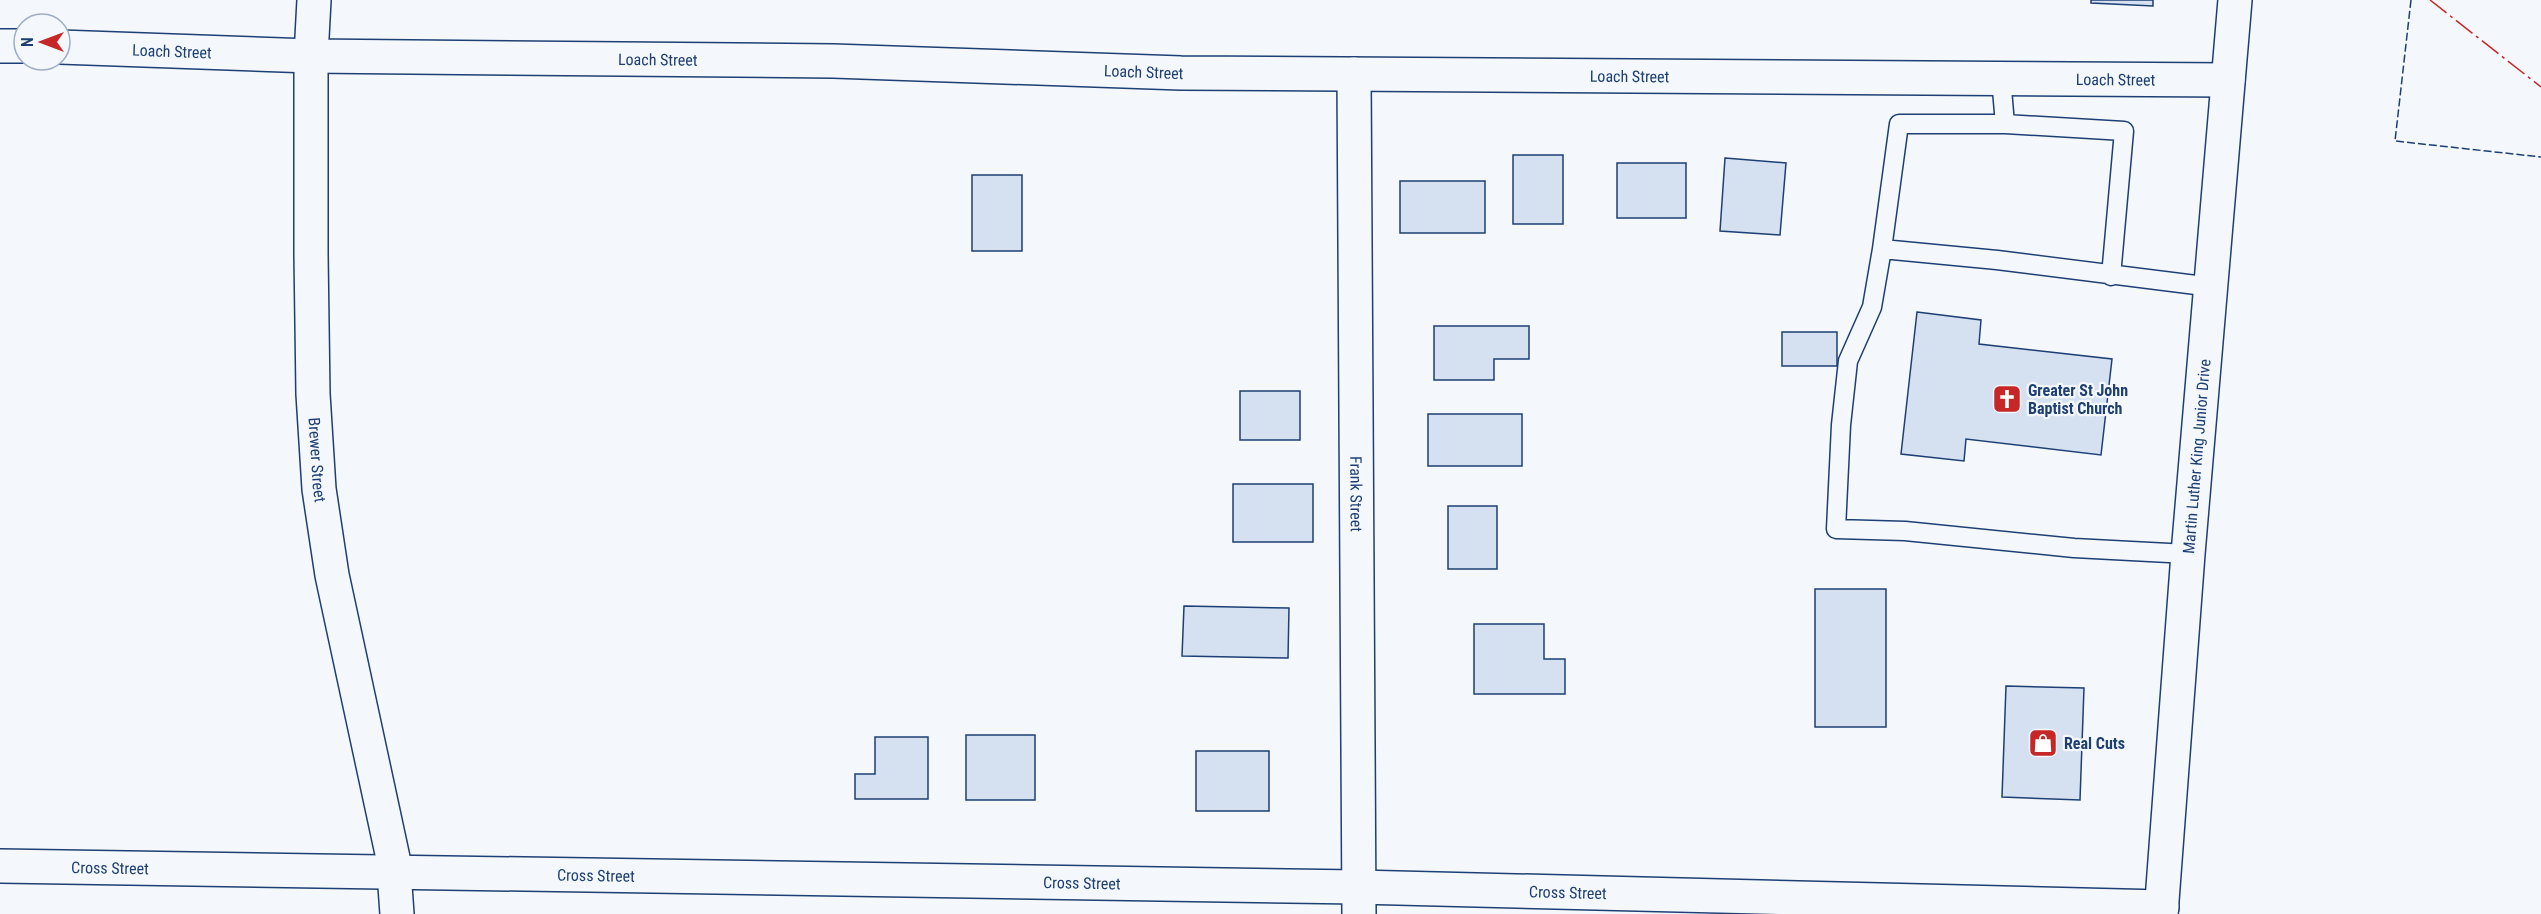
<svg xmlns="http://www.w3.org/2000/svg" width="2541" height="914" font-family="'Roboto Condensed',sans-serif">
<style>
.building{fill:#d5e0f0;stroke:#1d3f73;stroke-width:1.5}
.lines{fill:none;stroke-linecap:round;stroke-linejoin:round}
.service-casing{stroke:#1d3f73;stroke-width:21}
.minor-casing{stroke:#1d3f73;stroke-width:36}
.tertiary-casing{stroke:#1d3f73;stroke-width:36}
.service{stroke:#f4f7fb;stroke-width:18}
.minor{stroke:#f4f7fb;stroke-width:33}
.tertiary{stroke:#f4f7fb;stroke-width:33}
.fence{stroke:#1d3f73;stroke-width:1.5;stroke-dasharray:8 3;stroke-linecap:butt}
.power{stroke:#c62828;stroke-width:1.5;stroke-dasharray:21 4.5 3 4.5;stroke-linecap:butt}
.labels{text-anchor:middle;stroke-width:4.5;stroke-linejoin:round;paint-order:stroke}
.street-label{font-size:16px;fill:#1d3f73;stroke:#f4f7fb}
.poi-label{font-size:16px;font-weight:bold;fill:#1d3f73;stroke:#f4f7fb;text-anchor:start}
</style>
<rect width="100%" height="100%" fill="#f4f7fb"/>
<path class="building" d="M2091,0H2153V6L2091,3Z
M1513,155H1563V224H1513Z
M1725,158L1786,163L1780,235L1720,231Z
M1617,163H1686V218H1617Z
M972,175H1022V251H972Z
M1400,181H1485V233H1400Z
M1917,312L1981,320L1979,344L2112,359L2101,455L1966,439L1964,461L1901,454Z
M1434,326H1529V359H1494V380H1434Z
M1782,332H1837V366H1782Z
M1240,391H1300V440H1240Z
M1428,414H1522V466H1428Z
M1233,484H1313V542H1233Z
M1448,506H1497V569H1448Z
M1815,589H1886V727H1815Z
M1184,606L1289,608L1288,658L1182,656Z
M1474,624H1544V659H1565V694H1474Z
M2006,686L2084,688L2080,800L2002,797Z
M966,735H1035V800H966Z
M875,737H928V799H855V774H875Z
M1196,751H1269V811H1196Z"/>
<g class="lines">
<g class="service-casing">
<path id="service" d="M2001,78L2005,124H1899L1882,249L1997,260L2212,287
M2005,124L2124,131L2111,276
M1882,249L1872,307L1848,361L1841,425L1836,529L1905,531L2074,548L2188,554"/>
</g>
<g class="minor-casing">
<g id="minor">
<path id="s1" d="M314,0L311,56V254L313,394L319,489L332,575L393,858L397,914"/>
<path d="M0,46H24"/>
<path id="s2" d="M60,47L311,56L833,61L1181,73L2228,80"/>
<path id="s3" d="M1354,74L1359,914"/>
<path id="s4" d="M0,866L1358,887L2162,907"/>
</g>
</g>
<g class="tertiary-casing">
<g id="tertiary">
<path id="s5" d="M2161,914L2188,554L2235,0"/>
</g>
</g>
<use href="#service" class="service"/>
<use href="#minor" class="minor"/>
<use href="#tertiary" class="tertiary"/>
<path class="fence" d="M2411,0L2395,141L2541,157"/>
<path class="power" d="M2430,0L2541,87"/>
</g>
<defs>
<g id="church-square" transform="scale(1.5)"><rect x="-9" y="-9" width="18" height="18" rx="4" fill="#c62828" stroke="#f4f7fb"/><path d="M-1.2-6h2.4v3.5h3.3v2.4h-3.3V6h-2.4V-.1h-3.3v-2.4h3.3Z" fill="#fff"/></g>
<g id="shop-square" transform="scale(1.5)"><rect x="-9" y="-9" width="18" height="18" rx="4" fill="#c62828" stroke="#f4f7fb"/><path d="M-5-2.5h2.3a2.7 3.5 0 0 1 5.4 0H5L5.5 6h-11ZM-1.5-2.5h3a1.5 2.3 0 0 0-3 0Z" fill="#fff"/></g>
</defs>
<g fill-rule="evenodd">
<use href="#church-square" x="2007" y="399"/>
<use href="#shop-square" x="2043" y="743"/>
</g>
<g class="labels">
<g class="street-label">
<text dy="6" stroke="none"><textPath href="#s2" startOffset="112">Loach Street</textPath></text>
<text dy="6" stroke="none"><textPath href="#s2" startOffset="598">Loach Street</textPath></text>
<text dy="6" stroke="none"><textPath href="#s2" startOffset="1084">Loach Street</textPath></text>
<text dy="6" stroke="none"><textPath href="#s2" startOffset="1570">Loach Street</textPath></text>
<text dy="6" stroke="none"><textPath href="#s2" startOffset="2056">Loach Street</textPath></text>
<text dy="6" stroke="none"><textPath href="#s5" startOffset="459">Martin Luther King Junior Drive</textPath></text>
<text dy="6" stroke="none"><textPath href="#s1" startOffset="460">Brewer Street</textPath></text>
<text dy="6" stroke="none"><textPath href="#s3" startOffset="420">Frank Street</textPath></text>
<text dy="6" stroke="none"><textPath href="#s4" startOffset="110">Cross Street</textPath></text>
<text dy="6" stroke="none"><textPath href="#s4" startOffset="596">Cross Street</textPath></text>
<text dy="6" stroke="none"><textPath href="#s4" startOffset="1082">Cross Street</textPath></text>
<text dy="6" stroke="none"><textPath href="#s4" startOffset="1568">Cross Street</textPath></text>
</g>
<g class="poi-label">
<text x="2028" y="396">Greater St John<tspan x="2028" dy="18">Baptist Church</tspan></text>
<text x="2064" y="749">Real Cuts</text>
</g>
</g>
<g transform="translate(42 42) rotate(270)"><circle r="28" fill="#f4f7fb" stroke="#9eadc5" stroke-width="1.5"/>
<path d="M0-4.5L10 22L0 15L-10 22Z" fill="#c62828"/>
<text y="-9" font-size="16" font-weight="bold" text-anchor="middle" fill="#1d3f73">N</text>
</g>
</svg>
